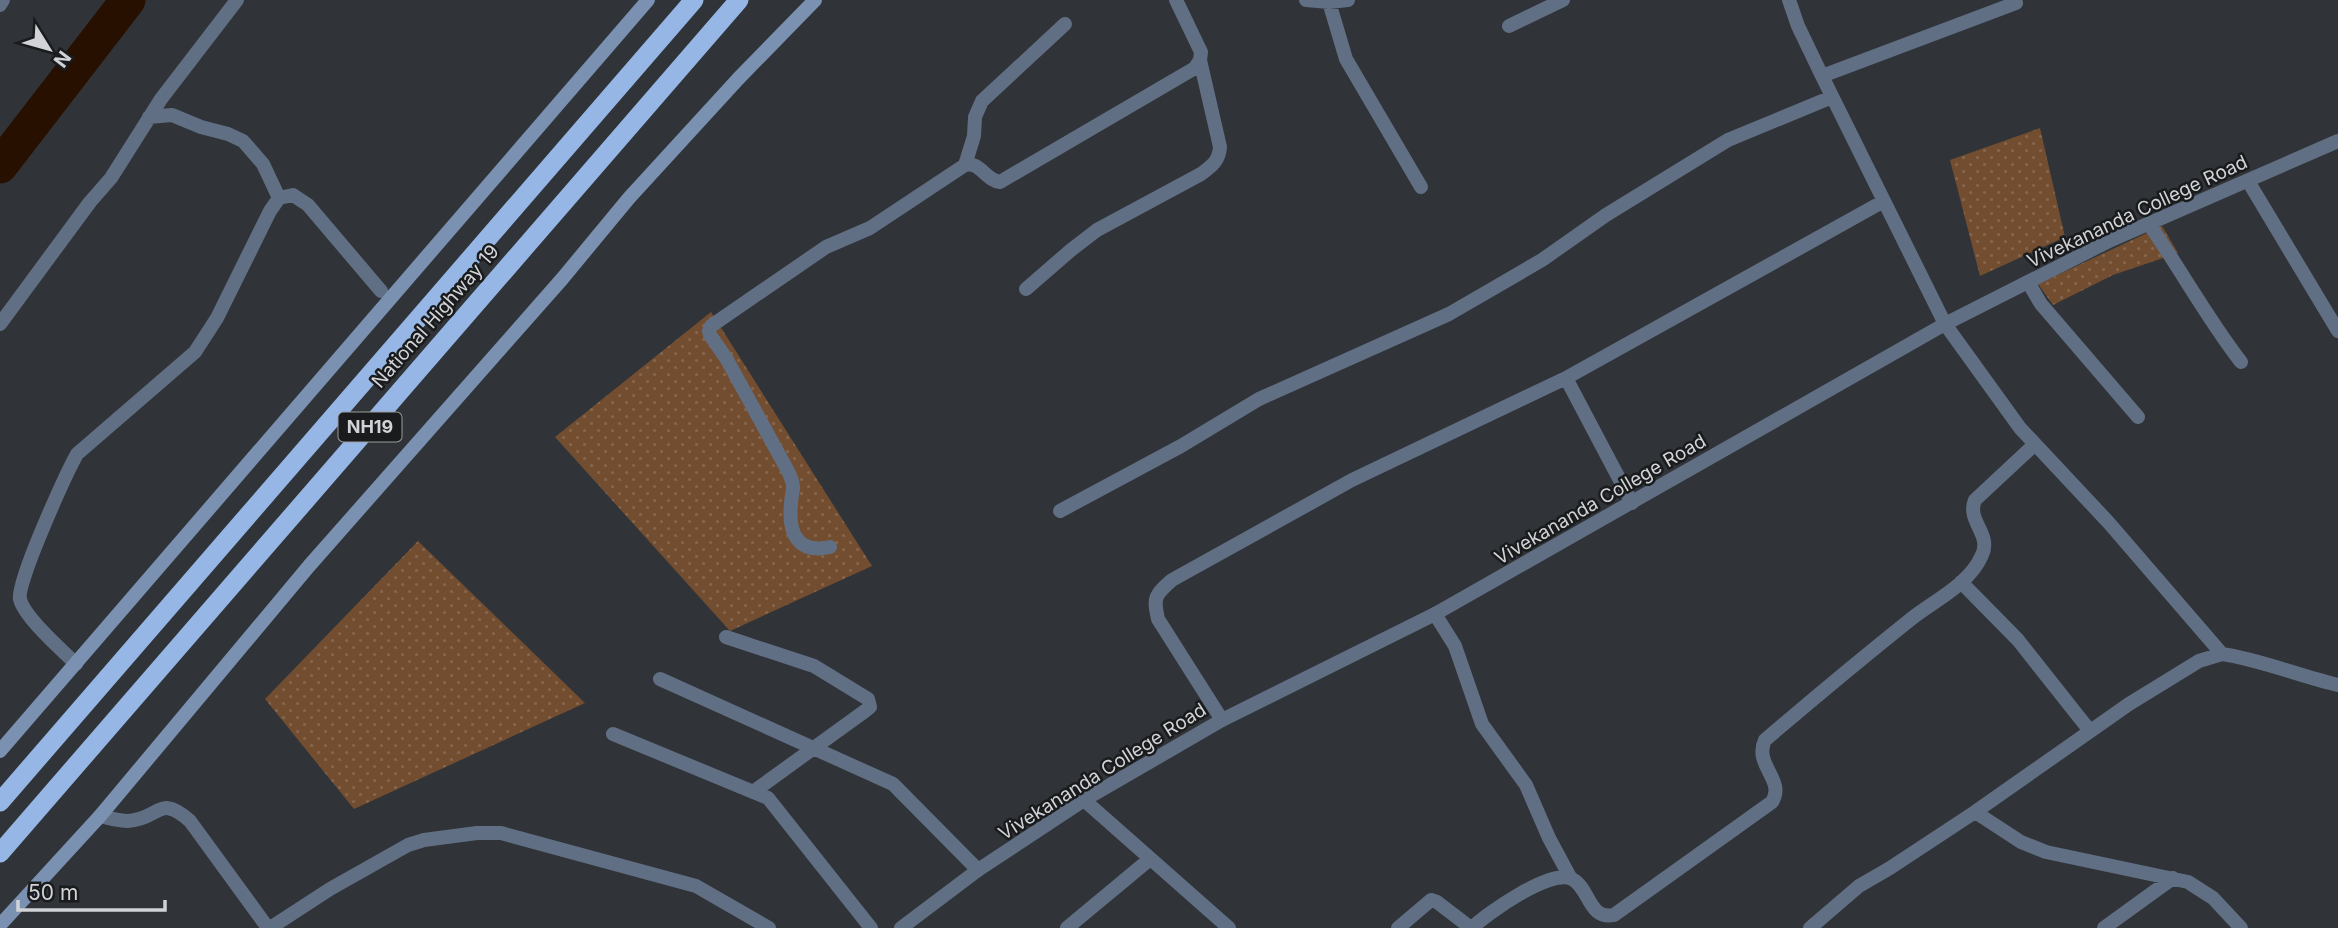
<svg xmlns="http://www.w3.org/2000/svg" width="2338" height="928" font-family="Inter,sans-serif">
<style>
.park{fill:url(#park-dots)}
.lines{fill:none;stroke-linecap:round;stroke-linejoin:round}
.river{stroke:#271000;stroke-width:35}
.minor{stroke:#616f84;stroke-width:14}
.tertiary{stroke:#616f84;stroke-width:14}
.secondary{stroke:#7a91b2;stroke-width:14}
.trunk{stroke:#96b6e5;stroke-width:19}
.labels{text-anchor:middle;stroke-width:5;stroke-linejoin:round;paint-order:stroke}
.shield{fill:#191b1d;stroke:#9a9c9e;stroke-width:2}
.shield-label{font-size:18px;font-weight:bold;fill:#d1d3d6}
.street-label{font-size:19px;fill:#d1d3d6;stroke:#191b1d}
</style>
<defs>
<pattern id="park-dots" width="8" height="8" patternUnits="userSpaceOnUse" patternTransform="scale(1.75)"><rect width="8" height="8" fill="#724d30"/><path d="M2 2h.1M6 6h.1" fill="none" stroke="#85664d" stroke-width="1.8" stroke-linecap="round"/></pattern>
</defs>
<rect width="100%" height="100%" fill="#303337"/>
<path class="park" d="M2040,128L2065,237L1980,276L1950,160Z
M2162,226L2178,253L2113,275L2053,305L2038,284Z
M711,312L872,566L730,631L555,437Z
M418,541L585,703L354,809L265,699Z"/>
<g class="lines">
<path class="river" d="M0,166L128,0"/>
<path class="minor" d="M1306,0L1329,2L1348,0
M1789,0L1798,26L1822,76L1945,324L2020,428L2109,523L2222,654C2262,660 2299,676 2338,685
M1329,2L1346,59L1421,187
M0,5L3,0
M1509,26L1563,0
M1822,76L2016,3
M149,117L172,115L201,127L228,134L243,141L263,164L279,198
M965,165L974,136L975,117L982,101L1065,24
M2248,181L2338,331
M2149,224C2181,270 2207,318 2241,362
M2028,282L2041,304L2138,417
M1026,289L1071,250L1097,230L1201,174C1212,166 1219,161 1220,147L1200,60
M0,324L90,202L111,178L161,99L237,0
M1566,378L1632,503
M1060,511L1181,446L1259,399L1449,314L1542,260L1606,215L1728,140L1832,97
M830,547C798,554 788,534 791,504C791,498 793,492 793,487C793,481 790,476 788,471L726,358L710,335L709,331L711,326L826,247L870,228L965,165C980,161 985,180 1000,182L1195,68L1200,60L1201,52L1176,0
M1961,582L2018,640L2090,731
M1435,614L1455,646L1482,724L1526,785L1549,838L1570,877
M726,637L814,666L868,699L870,707L865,711L753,792
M76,664C62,650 24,617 20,599C16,583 66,474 77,454L195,352L217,318L270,211L279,198L293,195L308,205L381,291
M660,679L893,784L978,870
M1222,720L1158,619C1153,597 1155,595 1172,580L1352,480L1566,378L1884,201
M613,734L768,798L871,928
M1084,800L1229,928
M1975,812L2021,842L2046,852L2188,882L2213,898L2241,928
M100,816C109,818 119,821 128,821C160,819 159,793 190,821L268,928
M270,928L330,889L408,845L424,840L477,833H501L696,886L769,928
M1067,928L1150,859
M1398,928L1431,900L1437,902L1471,928
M1472,928C1487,913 1552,868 1572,879C1590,888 1588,920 1614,915L1772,802C1786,780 1753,765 1765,740C1813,699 1861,659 1911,619C1935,600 1969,585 1982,555C1992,534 1966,521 1975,500L2035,444
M1810,928L1859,886L1890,868L1975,812L2129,704L2199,661L2222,654
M2104,928L2173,878"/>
<path class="tertiary" d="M901,928L978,870L1084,800L1222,720L1435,614L1945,324L2111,240L2338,141"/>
<path class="secondary" d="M0,751L648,0
M0,925L100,816L309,566L562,279L629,198L738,79L815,0"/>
<path class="trunk" d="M0,802L694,0
M0,853L739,0"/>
</g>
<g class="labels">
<rect class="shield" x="338.5" y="412.5" width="63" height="29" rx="5"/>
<g class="shield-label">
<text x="370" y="433">NH19</text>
</g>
<g class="street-label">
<text transform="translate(2137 211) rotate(-25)" y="7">Vivekananda College Road</text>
<text transform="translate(435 316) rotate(-49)" y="7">National Highway 19</text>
<text transform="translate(1600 499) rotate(-30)" y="7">Vivekananda College Road</text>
<text transform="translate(1102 771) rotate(-32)" y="7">Vivekananda College Road</text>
</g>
</g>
<g transform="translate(49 49) rotate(127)" stroke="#191b1d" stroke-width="5" paint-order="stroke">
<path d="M0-5L12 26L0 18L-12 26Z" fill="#d1d3d6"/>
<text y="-10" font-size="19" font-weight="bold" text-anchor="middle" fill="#d1d3d6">N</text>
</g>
<path d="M18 900v10h147v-10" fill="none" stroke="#d1d3d6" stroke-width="3.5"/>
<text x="28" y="900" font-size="21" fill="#d1d3d6" stroke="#191b1d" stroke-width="5" paint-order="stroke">50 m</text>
</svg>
